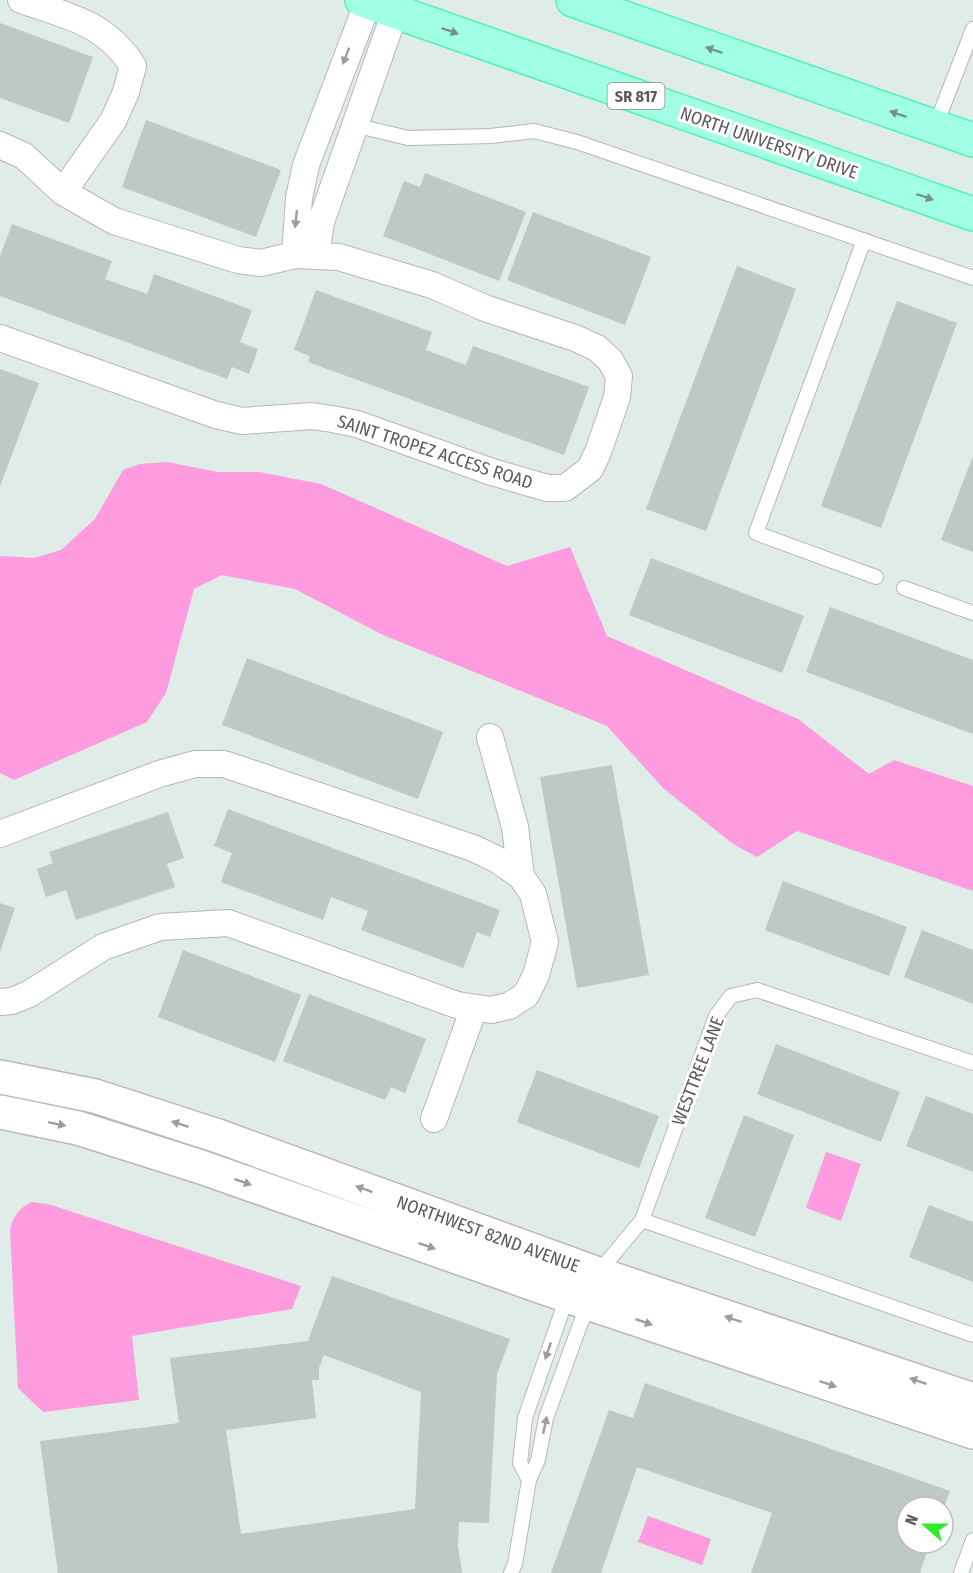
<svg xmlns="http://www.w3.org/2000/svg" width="973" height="1573" font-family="'Fira Sans Condensed',sans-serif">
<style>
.water{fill:#ff9bdf}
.building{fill:#bec8c4;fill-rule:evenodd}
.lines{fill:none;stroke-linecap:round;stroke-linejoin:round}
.lane-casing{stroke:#bcb5b8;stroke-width:16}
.street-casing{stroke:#bcb5b8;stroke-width:28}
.secondary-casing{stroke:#beb5ba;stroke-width:36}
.primary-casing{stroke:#50f3b3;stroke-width:36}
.lane{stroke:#fff;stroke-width:14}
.street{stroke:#fff;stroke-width:26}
.secondary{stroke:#fff;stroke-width:33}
.primary{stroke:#a0ffe5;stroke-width:33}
.oneway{fill:#76928d}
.oneway2{fill:#a09b9e}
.labels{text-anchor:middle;stroke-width:6;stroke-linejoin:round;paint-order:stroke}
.shield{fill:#fff;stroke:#908a8e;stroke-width:1.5}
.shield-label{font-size:16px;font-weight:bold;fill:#60585d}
.street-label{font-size:18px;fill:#60585d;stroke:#fff}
</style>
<rect width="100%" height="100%" fill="#dfece7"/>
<path class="water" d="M167,462L218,472H259L321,484L507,566L570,547L607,636L798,719L869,774L894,760L973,786V891L797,831L757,857L733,844L663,788L607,726L383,635L295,589L222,575L194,589L166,693L147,722L14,780L0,773V556L34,558L61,550L95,519L123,470L140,464Z
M826,1152L861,1164L841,1221L806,1208Z
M32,1202L48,1204L301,1286L292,1309L132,1336L139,1400L43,1412L18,1388L10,1230C14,1215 18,1209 32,1202Z
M648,1516L711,1539L702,1565L638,1542Z"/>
<path class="building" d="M0,23L93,57L69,123L0,98Z
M146,120L281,170L256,237L122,187Z
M425,173L526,212L499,281L383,236L404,181L420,187Z
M533,212L651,257L625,325L507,280Z
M12,224L112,261L105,279L147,294L154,274L252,310L240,342L258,349L249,374L232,367L227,379L0,296V256Z
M737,266L796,289L706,531L646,509Z
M316,290L432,332L426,350L466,365L473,346L589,387L564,455L308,362L310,356L294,350Z
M897,301L957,323L881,528L821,506Z
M0,369L39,383L0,486Z
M973,456V552L941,540Z
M651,558L804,616L782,673L629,615Z
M830,607L973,660V734L806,672Z
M247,658L443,732L418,799L222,725Z
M612,765L649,975L577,988L540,777Z
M228,809L500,910L490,937L477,932L463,968L361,930L368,911L331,897L323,920L221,882L232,853L214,846Z
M168,812L184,858L167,864L175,887L76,920L66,890L46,897L37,869L53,863L49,852Z
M783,881L907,927L889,976L765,930Z
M0,903L15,908L0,952Z
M922,930L973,950V1004L904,977Z
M183,950L301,995L275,1062L158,1017Z
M309,994L426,1039L405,1093L391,1087L385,1100L283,1061Z
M776,1044L900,1092L881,1142L757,1094Z
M537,1070L659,1116L639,1168L517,1122Z
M926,1096L973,1114V1172L906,1146Z
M744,1115L794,1135L755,1237L705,1218Z
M929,1205L973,1222V1282L909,1257Z
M332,1276L510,1339L497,1374L489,1523L459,1522L458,1546L462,1573H58L40,1441L179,1423L170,1358L308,1341ZM324,1355L421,1392L415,1509L241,1534L226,1430L316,1418L312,1380H319V1368Z
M645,1383L950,1491L944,1507H907V1543H930L920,1573H751L772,1513L637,1467L601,1573H551L609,1410L633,1418Z"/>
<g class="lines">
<g class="lane-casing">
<path id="lane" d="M354,125L408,138L491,136L534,131L577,142L973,278
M935,127L973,29
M864,240L756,533L876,577
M904,588L973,613
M642,1220L973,1335
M598,1273L642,1220L716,1016L731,996L757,990L973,1063
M529,1480L520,1463L525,1418L568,1294
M511,1573L515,1564L529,1480L538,1460L546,1418L588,1303
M961,1573L973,1540"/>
</g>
<g class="street-casing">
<path id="street" d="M21,0C67,16 105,22 133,66L126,92L113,121L63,192
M0,145L24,156L63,192L114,221L238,260L261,263L295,255L339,257L432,285L485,308L575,338L597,348L610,360L619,376L617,397L598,452L590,469L565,488H547L492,472L357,424L332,419L312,416L242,421L216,415L0,338
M295,255L299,198L306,165L368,2
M316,255L321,222L328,202L395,12
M490,737L515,827L521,876
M0,834L159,774L195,764H224L473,848L496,859L521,876L533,894L545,942L536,975L526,995L509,1006L491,1010L457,1005L228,923L160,927L103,947L29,994L12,1001L0,1002
M434,1119L474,1008"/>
</g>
<g class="secondary-casing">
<path id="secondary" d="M0,1077L95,1096L218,1136L598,1274L973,1400
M0,1112L78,1128L201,1167L588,1303L973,1432"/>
</g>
<g class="primary-casing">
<path id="primary" d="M362,0L973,214
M573,0L973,140"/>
</g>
<use href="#lane" class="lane"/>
<use href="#street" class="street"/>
<use href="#secondary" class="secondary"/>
<use href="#primary" class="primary"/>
</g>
<defs><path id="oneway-solid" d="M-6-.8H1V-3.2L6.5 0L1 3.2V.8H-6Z" transform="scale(1.5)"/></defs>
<g class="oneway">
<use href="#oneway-solid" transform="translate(450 31) rotate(19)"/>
<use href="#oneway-solid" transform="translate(714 50) rotate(-161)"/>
<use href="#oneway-solid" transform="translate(898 114) rotate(-161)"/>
<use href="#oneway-solid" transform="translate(925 197) rotate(19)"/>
</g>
<g class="oneway2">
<use href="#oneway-solid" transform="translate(346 56) rotate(111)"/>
<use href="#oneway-solid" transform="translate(296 219) rotate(96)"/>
<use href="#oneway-solid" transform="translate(57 1124) rotate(12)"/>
<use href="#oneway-solid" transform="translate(180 1124) rotate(-162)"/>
<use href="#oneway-solid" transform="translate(243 1182) rotate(19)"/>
<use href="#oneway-solid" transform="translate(364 1189) rotate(-160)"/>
<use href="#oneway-solid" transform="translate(427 1246) rotate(19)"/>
<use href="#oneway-solid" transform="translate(733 1319) rotate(-161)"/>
<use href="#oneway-solid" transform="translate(644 1322) rotate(19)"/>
<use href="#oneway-solid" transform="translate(548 1351) rotate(109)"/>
<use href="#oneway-solid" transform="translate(918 1381) rotate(-161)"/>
<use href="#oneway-solid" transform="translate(828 1384) rotate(19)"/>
<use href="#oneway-solid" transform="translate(545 1425) rotate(-78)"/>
</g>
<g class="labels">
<rect class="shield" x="607.5" y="83" width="57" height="26" rx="4.5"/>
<g class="shield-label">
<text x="636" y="102">SR 817</text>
</g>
<g class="street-label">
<text transform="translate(769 143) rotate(19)" y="6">NORTH UNIVERSITY DRIVE</text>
<text transform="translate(435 452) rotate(18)" y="6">SAINT TROPEZ ACCESS ROAD</text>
<text transform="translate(698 1071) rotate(-69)" y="6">WESTTREE LANE</text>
<text transform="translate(488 1234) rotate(20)" y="6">NORTHWEST 82ND AVENUE</text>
</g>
</g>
<g transform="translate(925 1525) rotate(291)"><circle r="28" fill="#ffffff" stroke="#bfbcbe" stroke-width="1.5"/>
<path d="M0-4.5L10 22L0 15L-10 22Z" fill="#2deb25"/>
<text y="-9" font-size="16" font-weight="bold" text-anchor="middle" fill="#60585d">N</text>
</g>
</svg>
